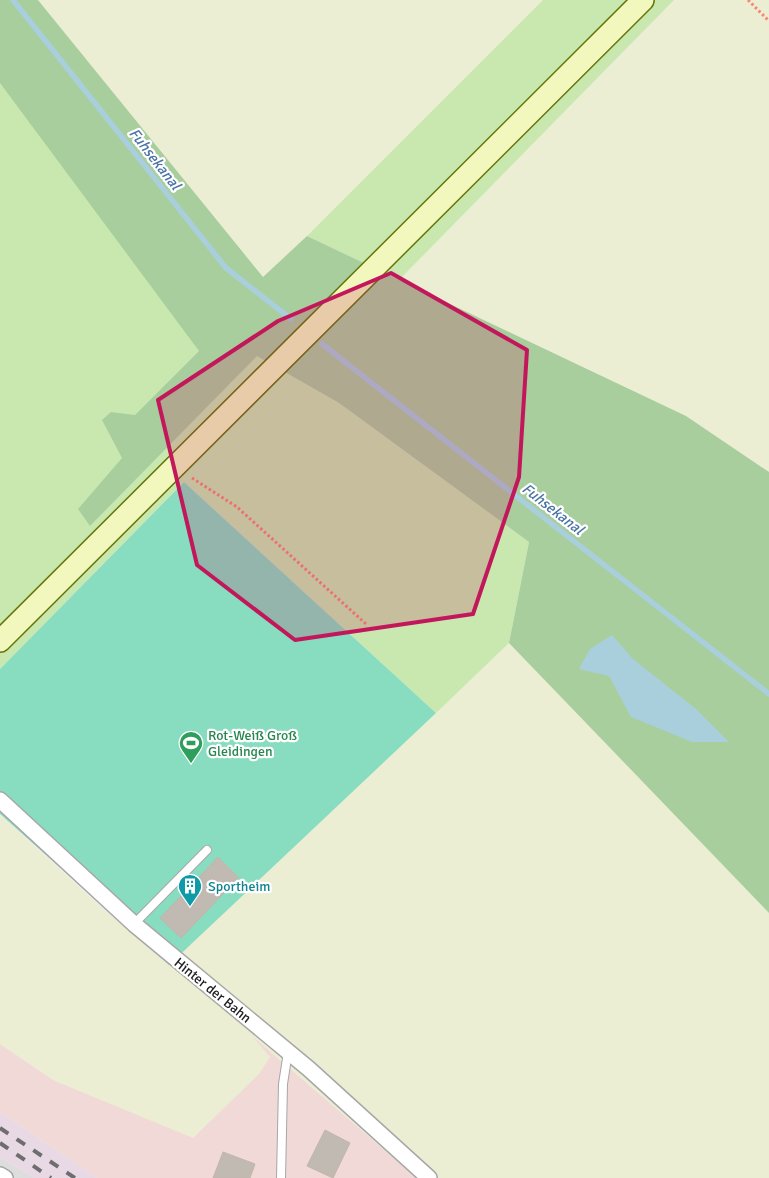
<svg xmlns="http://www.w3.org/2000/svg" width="769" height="1178" font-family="Signika,sans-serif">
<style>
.residential{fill:#dedddd}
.commercial{fill:#f0d9d7}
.industrial{fill:#e9d9e5}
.farmland{fill:#ebeed3}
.grass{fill:#c8e8af}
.forest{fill:#a9ce9d}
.pitch{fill:#88ddc0}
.water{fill:#a9cedc}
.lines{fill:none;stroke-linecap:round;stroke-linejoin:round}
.stream{stroke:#a9cedc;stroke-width:5.5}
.building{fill:#c1bab3;stroke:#c2b5aa}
.lane-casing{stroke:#a7a7a7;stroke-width:10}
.street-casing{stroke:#a7a7a7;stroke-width:18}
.secondary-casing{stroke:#657608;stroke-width:24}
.path{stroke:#f68773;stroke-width:3;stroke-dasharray:2.5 2.5;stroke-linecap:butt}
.lane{stroke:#fff;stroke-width:8}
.street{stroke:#fff;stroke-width:15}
.secondary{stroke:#f2f8bd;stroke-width:21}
.rail{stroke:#6e6e6e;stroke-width:4;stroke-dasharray:10 10;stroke-linecap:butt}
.marked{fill:#c2185b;fill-opacity:0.2;stroke:#c2185b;stroke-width:4;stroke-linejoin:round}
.labels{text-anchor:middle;stroke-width:4.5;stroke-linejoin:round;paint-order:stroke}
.leisure-label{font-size:14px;fill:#27864d;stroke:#fff;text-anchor:start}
.culture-label{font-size:14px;fill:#0d838f;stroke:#fff;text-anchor:start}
.street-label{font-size:14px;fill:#202020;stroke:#fff}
.water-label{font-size:15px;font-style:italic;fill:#4c74a6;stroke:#fff}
</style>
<rect width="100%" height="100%" fill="#f0eee7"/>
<path class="residential" d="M0,1157L34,1178H0Z"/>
<path class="commercial" d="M248,1032L417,1178H97L0,1112V1044L55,1081Z"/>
<path class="industrial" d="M0,1112L97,1178H34L0,1157Z"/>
<path class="farmland" d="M38,0H543L307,236L263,277Z
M674,0H769V472L686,416L399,280Z
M509,643L769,913V1178H417L252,1036L270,1057L259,1074L193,1138L55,1081L0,1044V815L102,908L169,965Z"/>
<path class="grass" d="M543,0H674L399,280L307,236Z
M0,54L210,328L339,403L529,542L509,643L436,713L184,482L0,669Z"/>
<path class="forest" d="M0,0H38L263,277L307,236L686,416L769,472V913L509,643L529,542L339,403L257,356L90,526L78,509L122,458L102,420L111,412L135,415L199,351L0,83Z"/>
<path class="pitch" d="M184,482L436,713L169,965L0,814V669Z"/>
<path class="water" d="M612,635L633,659L696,709L729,742H692L631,717L609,676L579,669L590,649Z"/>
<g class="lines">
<path class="stream" d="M13,0L226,268L291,319
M322,344L769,694"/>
</g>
<path class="building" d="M218,857L239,878L220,897L199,877Z
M199,877L220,897L181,938L160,918Z
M325,1130L350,1143L333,1178L307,1166Z
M223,1152L255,1164L250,1178H213Z"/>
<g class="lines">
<g class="lane-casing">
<path id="lane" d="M134,924L207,850
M281,1178L283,1084L288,1052"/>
</g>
<g class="street-casing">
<path id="street" d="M0,800L134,924L309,1069L429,1178
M0,1175L5,1178"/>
</g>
<g class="secondary-casing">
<path id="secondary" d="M0,641L643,0"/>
</g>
<path class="path" d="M748,0L769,21
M192,478L237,507L366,624"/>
<use href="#lane" class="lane"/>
<use href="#street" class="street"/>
<use href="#secondary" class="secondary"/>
<path class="rail" d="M0,1128L75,1178
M0,1143L51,1178"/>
</g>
<path class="marked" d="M391,273L527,350L519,477L473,614L295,640L197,565L158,400L278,321Z"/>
<defs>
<g id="stadium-pin" transform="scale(1.25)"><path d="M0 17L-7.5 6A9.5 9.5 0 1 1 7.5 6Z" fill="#2e9e5b" stroke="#fff"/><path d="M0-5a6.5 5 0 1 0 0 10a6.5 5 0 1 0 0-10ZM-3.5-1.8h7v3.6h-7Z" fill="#fff"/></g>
<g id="building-pin" transform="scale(1.25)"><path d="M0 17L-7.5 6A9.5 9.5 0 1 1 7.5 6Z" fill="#0f9aa8" stroke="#fff"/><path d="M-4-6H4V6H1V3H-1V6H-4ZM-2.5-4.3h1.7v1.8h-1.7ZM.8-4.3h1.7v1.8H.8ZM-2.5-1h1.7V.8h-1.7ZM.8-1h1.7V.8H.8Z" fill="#fff"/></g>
</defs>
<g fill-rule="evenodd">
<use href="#stadium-pin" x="191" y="743"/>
<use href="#building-pin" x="190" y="886"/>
</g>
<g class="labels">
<g class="leisure-label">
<text x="208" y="740">Rot-Weiß Groß<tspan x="208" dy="16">Gleidingen</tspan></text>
</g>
<g class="culture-label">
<text x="208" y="891">Sportheim</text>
</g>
<g class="street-label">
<text transform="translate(213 990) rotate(39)" y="5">Hinter der Bahn</text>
</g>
<g class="water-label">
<text transform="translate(155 159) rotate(52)" y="5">Fuhsekanal</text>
<text transform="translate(553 509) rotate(38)" y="5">Fuhsekanal</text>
</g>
</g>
</svg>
